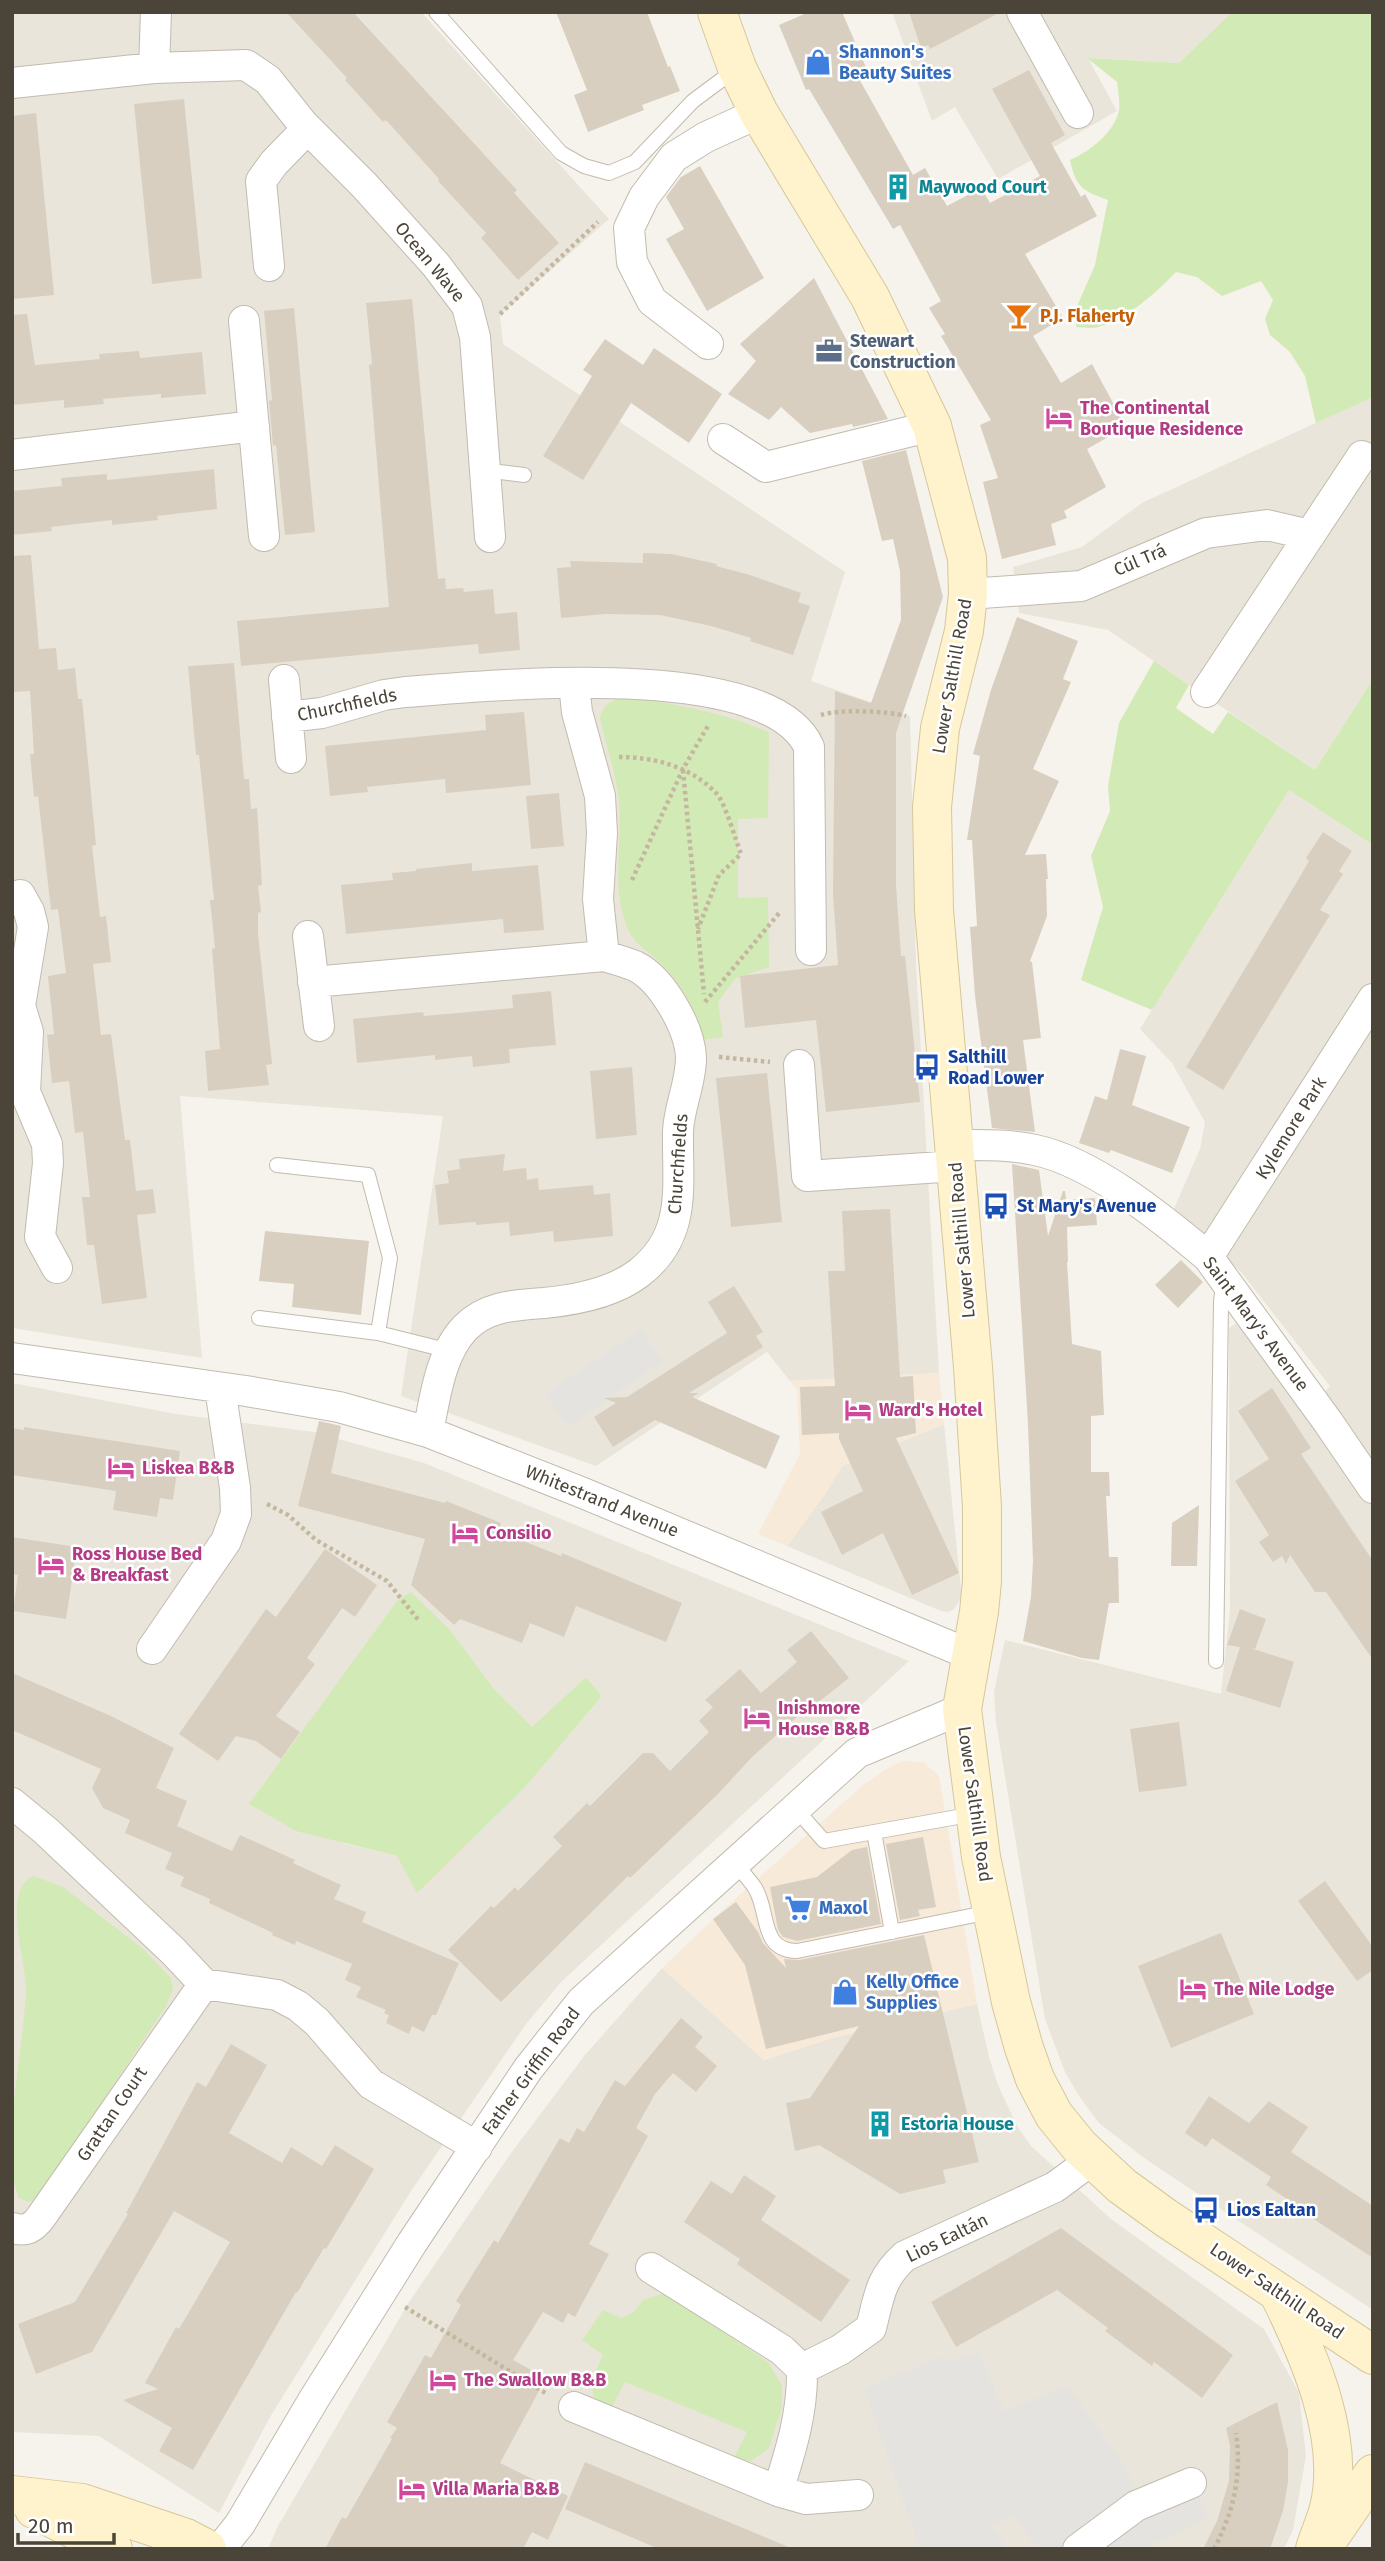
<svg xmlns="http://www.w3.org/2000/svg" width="1385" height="2561" font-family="'Fira Sans',sans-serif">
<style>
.residential{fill:#eae5da;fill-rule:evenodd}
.commercial{fill:#f7ead8}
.green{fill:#d2eab5}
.parking{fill:#e5e3e0}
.building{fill:#d8cfc1}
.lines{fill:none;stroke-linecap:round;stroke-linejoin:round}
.lane-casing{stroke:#c2bbae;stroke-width:16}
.street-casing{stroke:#c2bbae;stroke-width:32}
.secondary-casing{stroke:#d6c79b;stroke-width:40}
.path{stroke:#c4b79f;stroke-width:4.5;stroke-dasharray:3.5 3.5;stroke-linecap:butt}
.lane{stroke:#fff;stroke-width:14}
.street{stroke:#fff;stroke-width:30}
.secondary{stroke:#fff3cd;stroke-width:38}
.labels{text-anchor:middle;stroke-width:5;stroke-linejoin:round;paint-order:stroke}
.shop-label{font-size:18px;font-weight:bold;fill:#366cbe;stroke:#fff;text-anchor:start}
.culture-label{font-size:18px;font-weight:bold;fill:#0d838f;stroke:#fff;text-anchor:start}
.street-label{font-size:18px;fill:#4b4439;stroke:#fff}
.food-label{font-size:18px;font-weight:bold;fill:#c56008;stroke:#fff;text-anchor:start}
.service-label{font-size:18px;font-weight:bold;fill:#4e5e75;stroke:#fff;text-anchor:start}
.hotel-label{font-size:18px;font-weight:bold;fill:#b23c85;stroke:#fff;text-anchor:start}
.transit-label{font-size:18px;font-weight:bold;fill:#164399;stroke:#fff;text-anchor:start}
</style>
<rect width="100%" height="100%" fill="#f6f3ec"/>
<path class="residential" d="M12,12H421L609,219L500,315L503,344L845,572L811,681L910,716L916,964L939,1373L790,1381L767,1352L596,1466L401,1396L443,1116L180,1096L202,1358L12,1328Z
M892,12H1232L1179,63L1088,58L1117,111L998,179L955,107L932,121Z
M1372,397L1373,679L1315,770L1108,630L1019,613L1013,567L1082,547L1142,503Z
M1289,790L1373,845V2310L1147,2160L1099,2123L1079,2096L1065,2072L1045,2019L996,1722L994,1692L1005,1640L1221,1694L1230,1610L1229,1328L1241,1320L1306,1413L1330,1386L1241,1272L1173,1211L1200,1149L1205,1122L1172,1063L1140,1029Z
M12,1383L176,1414L314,1432L424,1463L909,1661L562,1981L526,2024L411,2191L270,2417L219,2513L99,2436L12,2432ZM586,1677L602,1696L527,1785L488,1822L397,1856L342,1843L327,1698L494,1689L532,1728Z
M944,1424L961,1589V1598L954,1609L948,1612L941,1611L787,1546L825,1494L842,1466Z
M662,1968L764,2060L832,2038L977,2004L989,2057L998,2085L1017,2126L1031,2146L1111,2219L1264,2329L1299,2393L1306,2456L1293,2530L1284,2549H268L278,2526L409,2302L511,2153L585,2055Z"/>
<path class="commercial" d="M939,1373L944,1424L842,1466L825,1494L787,1546L758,1534L800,1454L797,1390L790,1381Z
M902,1761L923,1762L939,1776L977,2004L832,2038L764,2060L662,1968L725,1908L862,1786L885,1770Z"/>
<path class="green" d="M1232,12H1373V397L1316,423L1305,376L1290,352L1270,335L1265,319L1273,300L1261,281L1222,296L1197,277L1176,272C1155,294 1128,318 1098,327C1092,329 1083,327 1076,327L1078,304L1095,265L1108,200C1083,191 1076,188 1070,160C1089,152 1115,132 1119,110C1120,101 1118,91 1117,82L1087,58L1179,63Z
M1154,661L1189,685L1176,708L1213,734L1228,712L1315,770L1373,679V845L1289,790L1152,1010L1081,980L1103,907L1091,856L1110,811L1108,786L1119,723Z
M629,697C680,705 721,712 769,732L768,818L738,819V898L768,897L769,967L735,979L718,1002L723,1037L699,1040C697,1007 679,979 654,957C646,950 636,944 631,935C609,897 623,844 619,802C616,773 606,746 600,718C604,702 614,699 629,697Z
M411,1592L450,1630L494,1689L532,1727L586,1677L602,1696L527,1785L417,1893L397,1856L296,1831L249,1804L397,1601Z
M34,1876L63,1887L143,1949L171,1978L173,1989L166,2006L60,2165L36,2199L28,2202L19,2198C0,2152 24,2044 26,1991C27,1962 0,1889 34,1876Z
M665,2293L768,2362L782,2386V2407L769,2448L751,2461L734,2458L747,2432L625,2382L610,2410L593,2396L592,2379L603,2355L582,2340L603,2310L621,2318L633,2313L643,2300Z"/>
<path class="parking" d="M641,1329L663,1361L568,1427L545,1394Z
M979,2352L1004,2411L1068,2386L1126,2468L1137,2497L1190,2474L1208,2518L1143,2549H1037L1014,2516L991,2526L1007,2549H920L864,2388L938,2358L956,2361Z"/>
<path class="building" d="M286,12H353L517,190L514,193L559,243L518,280L481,238L486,233L438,181L439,179L386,120L383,122L345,80L347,78Z
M556,12H647L668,67L670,66L680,91L642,105L644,110L588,132L574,95L587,90Z
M809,12H842L868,72L858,77L913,175L925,168L947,206L981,188L990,203L1040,176L992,89L1029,70L1065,135L1051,143L1081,197L1085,194L1097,216L1025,254L1063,318L1033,336L1061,383L1092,364L1126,427L1087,449L1106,487L1064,511L1067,518L1051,524L1056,545L1002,559L983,482L998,478L980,425L991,420L941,336L945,334L929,308L941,301L900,225L893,229L809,89L806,90L779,25Z
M909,12H1001L930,49L928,45L921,48Z
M184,99L202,278L152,284L134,104Z
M36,113L54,295L12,299V116Z
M700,166L764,278L707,311L666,239L684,229L666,197L681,177Z
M814,278L888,419L853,427L852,424L810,433L781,407L769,420L728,394L756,361L740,344Z
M412,299L438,579L445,578L446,589L463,588L464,592L493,589L495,614L517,612L520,650L479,654L478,644L241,666L237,621L389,607L369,365L372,364L366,303Z
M294,308L315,532L285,535L276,445L273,446L269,401L272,400L264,311Z
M27,314L35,365L100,359L99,354L139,351L140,358L202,352L206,394L161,398V394L103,399L104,404L64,408V400L12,405V315Z
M605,339L643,365L654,348L722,394L689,443L631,403L583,480L543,456L592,376L583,370Z
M906,450L943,597L896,733V885L901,956H905L920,1102L826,1112L816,1020L745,1028L740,976L838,965L833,895L835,691L871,703L901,620L900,571L893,539L882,541L862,461Z
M214,469L217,509L157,516L158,520L112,525V520L51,527L52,531L12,535V491L62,486L61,478L107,474V480Z
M643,553L671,554L717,564L716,566L750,575L801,593L798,602L810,606L793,655L750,641L751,638L711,626L660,615L605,614L561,618L557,568L571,567L570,561L643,563Z
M31,555L39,649L56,648L58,670L75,668L78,699H82L96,845L92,846L100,917L106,916L111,962L93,964L101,1035L111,1034L125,1140H130L136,1191L153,1189L156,1213L137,1215L147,1298L102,1304L94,1245H87L82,1197H90L83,1132L75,1133L69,1081L52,1083L47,1035L54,1034L48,976L66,973L58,909L51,910L38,796L34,797L30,754H34L30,691L12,692V556Z
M1017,617L1078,641L1063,679L1071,682L1033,769L1059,781L1025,855L1046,854L1048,879H1046L1047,916L1030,961L1032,962L1041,1038L1023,1040L1035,1132L992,1128L975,996L970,927L977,926L972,840H967L980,756L973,754L991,690Z
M234,663L244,779H249L251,809L257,808L262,885L258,886L261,912L258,913V934L272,1064L266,1065L269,1085L208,1091L205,1051L220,1049L212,949L215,948L210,900H214L199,755H196L188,666Z
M524,712L531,785L446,793L445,779L367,787L368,792L330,796L325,746L486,730L485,715Z
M559,793L564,846L531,849L526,796Z
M1323,832L1352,851L1339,871L1343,874L1320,910L1330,915L1223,1090L1186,1067L1295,885L1309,861L1306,858Z
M472,863V871L538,865L544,930L504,933L503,919L346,934L341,885L393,880L392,873L416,871V869Z
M551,991L556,1045L509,1049L510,1063L473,1067L472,1056L435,1060V1055L357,1063L353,1019L423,1012L424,1016L513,1008L512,995Z
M1120,1049L1146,1056L1132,1105L1190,1127L1172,1173L1111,1150L1109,1153L1079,1143L1095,1096L1107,1100Z
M632,1067L637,1135L596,1139L590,1071Z
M767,1073L782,1222L731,1227L716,1078Z
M505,1154L503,1171L526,1168L527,1180L538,1178L539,1190L593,1185L594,1195L610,1193L613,1236L554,1242L553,1231L510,1236L509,1222L476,1225V1222L439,1225L435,1185L449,1183L447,1171L460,1169L459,1159Z
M1012,1164L1039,1170L1048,1236L1063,1191H1065L1066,1200L1095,1198L1097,1225L1067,1227L1068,1262H1067L1072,1344L1101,1351L1104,1415L1091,1416V1472H1109L1110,1496H1106L1109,1557H1118L1119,1603H1109L1099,1660L1082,1658L1023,1641L1031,1597L1033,1561L1028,1424Z
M890,1209L900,1377L913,1376L916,1433L896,1438L959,1573L912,1595L883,1533L842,1555L821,1512L863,1491L839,1439V1433L802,1435L800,1387L835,1386L828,1271H845L842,1211Z
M265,1231L369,1241L361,1315L292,1307L294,1284L259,1281Z
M1181,1260L1203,1282L1178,1308L1155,1285Z
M734,1286L763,1332L756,1336L763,1347L689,1393H699L692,1397L780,1436L766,1469L655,1420L613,1447L594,1417L616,1403L604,1398L627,1397L727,1333L708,1302Z
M1272,1388L1311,1448L1301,1454L1373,1561V1660L1326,1592H1315L1290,1555L1286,1564L1282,1556L1273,1562L1259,1542L1269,1535L1235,1481L1269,1459L1238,1411Z
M319,1421L341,1426L331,1473L445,1503L446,1501L501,1523L498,1531L561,1556L562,1553L682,1603L666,1642L576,1606L564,1637L530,1623L522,1643L460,1619L454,1625L411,1585L425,1539L298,1506Z
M24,1427L180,1451L173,1500L160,1498L157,1517L113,1510L116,1491L12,1475V1428L24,1430Z
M1199,1505L1197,1566H1171L1172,1523Z
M12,1537L77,1547L66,1619L13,1611L18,1575L12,1574Z
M325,1549L377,1585L355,1617L342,1608L307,1658L315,1664L276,1716L300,1732L281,1759L256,1741L236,1736L218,1761L179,1734L266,1609L276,1617Z
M1240,1609L1266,1619L1255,1649L1250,1648L1294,1662L1280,1708L1226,1691L1240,1647L1227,1645Z
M811,1631L849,1678L807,1711L806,1709L752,1757L718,1794L630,1878L628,1876L501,2002L448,1950L491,1906L494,1908L515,1887L518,1891L562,1846L553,1837L587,1803L590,1806L643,1753H653L670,1771L709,1732L699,1721L713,1707L705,1700L740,1669L761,1693L797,1662L787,1650Z
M12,1673L111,1716L174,1748L156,1788L187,1801L177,1826L232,1851L240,1835L295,1860L293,1863L341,1885L334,1899L366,1912L362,1922L459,1963L436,2015H432L424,2032L412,2026L409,2034L386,2023L389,2015L384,2013L386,2010L356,1997L361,1987L345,1980L352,1964L296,1941L295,1945L272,1935L273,1933L209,1903L210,1899L180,1886L184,1877L165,1869L172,1853L125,1833L130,1820L103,1808L92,1788L101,1769L12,1730Z
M1179,1722L1187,1786L1139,1792L1130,1729Z
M923,1837L936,1907L918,1910L920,1916L900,1920L886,1844Z
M867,1847L881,1924L797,1941L783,1937L778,1930L770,1887L817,1877L852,1850Z
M1325,1881L1373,1947V1970L1357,1981L1298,1901Z
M736,1902L758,1932L763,1943L786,1968L784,1959L799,1960L924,1935L979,2162L943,2170L946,2183L900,2194L819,2145L795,2151L786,2103L810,2098L859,2026L766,2049L745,1965L713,1919Z
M1221,1933L1254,2014L1171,2048L1138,1966Z
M681,2018L703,2037L695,2047L717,2066L696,2092L673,2073L655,2094L636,2128L648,2136L589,2244L609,2254L575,2317L568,2313L563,2323L543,2312L513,2360L546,2378L500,2463L568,2496L548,2540L532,2532L523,2549H325L342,2517L346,2519L392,2439L390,2438L397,2428L387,2422L425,2355L431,2358L461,2305L456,2301L494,2240L498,2243L560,2138L569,2143L577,2128L584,2132L615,2080L625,2086Z
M231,2044L267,2065L229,2133L282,2163L291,2147L322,2166L335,2145L374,2169L326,2249L324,2248L297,2293L296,2292L193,2470L159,2451L172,2428L123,2400L158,2389L145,2383L176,2327L179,2329L230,2242L174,2211L92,2352L36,2374L18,2324L75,2302L128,2214L126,2213L197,2082L206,2087Z
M1209,2096L1249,2123L1269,2101L1308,2127L1291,2152L1373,2206V2258L1300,2210L1301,2208L1266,2185L1271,2177L1212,2138L1206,2147L1185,2133Z
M744,2175L776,2196L761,2220L850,2280L821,2322L737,2264L740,2259L684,2222L711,2181L732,2194Z
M1061,2228L1233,2355L1202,2398L1154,2362L1152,2366L1105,2331L1108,2328L1057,2290L956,2347L931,2302Z
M1277,2402L1288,2450V2482L1283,2511L1270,2549H1203L1217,2521L1229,2481L1230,2446L1226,2428Z
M585,2462L791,2548V2549H659L565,2509Z"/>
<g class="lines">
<g class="lane-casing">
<path id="lane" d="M436,12L561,153L584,166L609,173L635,162L693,101L736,69
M484,470L524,475
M277,1165L368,1175L390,1258L378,1333
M259,1318L378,1333L450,1351
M1216,1661L1221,1302L1223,1284
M795,1808L824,1841L974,1814
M874,1832L892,1932
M734,1862C741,1871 749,1879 755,1888C770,1912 759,1950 797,1951L990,1912"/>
</g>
<g class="street-casing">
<path id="street" d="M1022,12L1078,113
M154,68L156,12
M12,83L154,68L246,65L268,80L303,124L364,185L436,265L467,306L475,337L490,537
M269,266L261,181L274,163L307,129
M244,321L264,536
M708,344L652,301L632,262L629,228L644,197L674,157L706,137L759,113
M723,439L766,467L932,426
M12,455L254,426
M968,594L1081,586L1206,533L1267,525L1310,535
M284,680L291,758
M574,684L577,712L600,796L602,833L598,899L604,956
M1206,692L1362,456
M287,717L322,713L384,695L405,692C488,686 769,657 809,747L811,950
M20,895L29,911L33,927L20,1006L28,1032L25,1092L47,1144L48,1163L40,1237L57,1268
M308,936L319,1026
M313,982L604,956C614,959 625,962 635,966C662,979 690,1028 691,1058C691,1083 679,1107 678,1131C677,1186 688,1235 639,1273C613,1293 576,1300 544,1303C515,1305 486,1306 465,1328C440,1354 435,1398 428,1432
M799,1065L807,1176L956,1166
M954,1145C981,1145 1008,1144 1035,1150C1093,1162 1163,1219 1208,1257L1328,1422L1373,1488
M1208,1257L1373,999
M12,1358L246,1391L339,1407L428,1432L583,1493L971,1655
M152,1649L226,1541L236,1514L235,1488L220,1388
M12,1803L46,1831L173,1951L204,1984L277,1995L298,2006L317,2022L371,2084L477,2147
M12,2228C26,2232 33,2228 41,2217L204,1984
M651,2268L782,2350L802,2369C803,2412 791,2450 778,2491
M802,2369L840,2350L871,2328C879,2297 880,2278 905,2256L1055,2187L1093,2159
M574,2407L778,2491L806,2499L858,2495
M220,2549L240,2524L314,2399L412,2243L528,2069L581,2002L857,1753L962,1709
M1078,2549L1136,2506L1191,2483"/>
</g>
<g class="secondary-casing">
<path id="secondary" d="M717,12L737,68L759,113L870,297L932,426L967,558L968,594L964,631L940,728L932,807L934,910L973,1367L982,1507V1581L979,1612L962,1709L981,1857L1011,2002L1024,2048L1035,2079L1054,2115L1080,2147L1122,2186L1166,2218L1373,2355
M1279,2294C1309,2355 1346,2438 1329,2508C1326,2521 1319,2535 1315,2549
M12,2495L82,2503L186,2538L207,2549
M34,2509L113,2549
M1327,2541L1373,2474"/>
</g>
<path class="path" d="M500,314L598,222
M821,715C839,709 888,711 906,716
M619,757C655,757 692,767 717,794C725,803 736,841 741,854L719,875L698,929
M683,770L704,994
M632,880L683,769L709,724
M705,1002L780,912
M719,1057L770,1062
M267,1504L288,1515L316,1540L387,1581L420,1622
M405,2307L547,2394
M1214,2549C1234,2511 1242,2475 1236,2433"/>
<use href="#lane" class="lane"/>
<use href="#street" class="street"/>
<use href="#secondary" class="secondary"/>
</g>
<defs>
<g id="shop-bare" transform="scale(2.1)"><path d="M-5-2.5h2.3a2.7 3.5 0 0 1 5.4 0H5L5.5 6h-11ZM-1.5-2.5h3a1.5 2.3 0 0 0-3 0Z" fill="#3f7fe0" stroke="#fff" stroke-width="2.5" paint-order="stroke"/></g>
<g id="building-bare" transform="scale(2.1)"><path d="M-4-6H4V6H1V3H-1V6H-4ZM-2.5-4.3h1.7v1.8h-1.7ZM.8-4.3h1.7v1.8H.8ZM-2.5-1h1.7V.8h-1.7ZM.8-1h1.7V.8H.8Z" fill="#0f9aa8" stroke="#fff" stroke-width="2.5" paint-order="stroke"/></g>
<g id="bar-bare" transform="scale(2.1)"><path d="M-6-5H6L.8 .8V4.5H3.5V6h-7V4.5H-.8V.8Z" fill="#e8710a" stroke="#fff" stroke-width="2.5" paint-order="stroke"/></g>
<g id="office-bare" transform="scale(2.1)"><path d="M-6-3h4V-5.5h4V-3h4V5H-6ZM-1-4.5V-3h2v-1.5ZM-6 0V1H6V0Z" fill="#5c6f8a" stroke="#fff" stroke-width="2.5" paint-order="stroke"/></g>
<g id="hotel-bare" transform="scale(2.1)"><path d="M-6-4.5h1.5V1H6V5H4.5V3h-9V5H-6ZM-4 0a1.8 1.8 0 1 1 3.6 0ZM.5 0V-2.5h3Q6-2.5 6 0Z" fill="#d1479c" stroke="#fff" stroke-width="2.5" paint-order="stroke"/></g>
<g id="bus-bare" transform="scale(2.1)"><path d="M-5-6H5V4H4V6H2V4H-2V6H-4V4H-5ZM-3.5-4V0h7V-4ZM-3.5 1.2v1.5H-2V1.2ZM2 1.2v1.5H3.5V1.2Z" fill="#1a4fb4" stroke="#fff" stroke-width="2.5" paint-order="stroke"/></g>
<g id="supermarket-bare" transform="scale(2.1)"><path d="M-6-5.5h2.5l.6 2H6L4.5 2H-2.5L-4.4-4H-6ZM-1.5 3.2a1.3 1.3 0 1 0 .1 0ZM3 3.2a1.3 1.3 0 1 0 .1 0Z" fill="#3f7fe0" stroke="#fff" stroke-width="2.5" paint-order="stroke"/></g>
</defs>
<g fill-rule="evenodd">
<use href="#shop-bare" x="818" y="62"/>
<use href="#building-bare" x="898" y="187"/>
<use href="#bar-bare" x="1019" y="316"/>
<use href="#office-bare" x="829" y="351"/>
<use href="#hotel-bare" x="1059" y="418"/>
<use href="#bus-bare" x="927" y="1067"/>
<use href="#bus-bare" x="996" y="1206"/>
<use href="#hotel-bare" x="858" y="1410"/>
<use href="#hotel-bare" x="121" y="1468"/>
<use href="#hotel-bare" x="465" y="1533"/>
<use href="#hotel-bare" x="51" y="1564"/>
<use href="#hotel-bare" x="757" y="1718"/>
<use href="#supermarket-bare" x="798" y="1908"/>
<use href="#hotel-bare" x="1193" y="1989"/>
<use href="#shop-bare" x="845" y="1992"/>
<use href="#building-bare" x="880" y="2124"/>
<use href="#bus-bare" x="1206" y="2210"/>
<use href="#hotel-bare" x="443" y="2380"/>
<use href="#hotel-bare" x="412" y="2489"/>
</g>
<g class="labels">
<g class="shop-label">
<text x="839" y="58">Shannon's<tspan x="839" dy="21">Beauty Suites</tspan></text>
<text x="819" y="1914">Maxol</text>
<text x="866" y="1988">Kelly Office<tspan x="866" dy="21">Supplies</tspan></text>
</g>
<g class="culture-label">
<text x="919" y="193">Maywood Court</text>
<text x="901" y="2130">Estoria House</text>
</g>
<g class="street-label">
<text transform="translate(430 262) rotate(50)" y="6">Ocean Wave</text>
<text transform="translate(1140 560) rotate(-23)" y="6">Cúl Trá</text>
<text transform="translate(952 676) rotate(-80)" y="6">Lower Salthill Road</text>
<text transform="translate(347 705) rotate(-12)" y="6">Churchfields</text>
<text transform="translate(1291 1128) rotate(-58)" y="6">Kylemore Park</text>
<text transform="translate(678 1164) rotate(-86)" y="6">Churchfields</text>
<text transform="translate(962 1240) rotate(-95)" y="6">Lower Salthill Road</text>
<text transform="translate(1256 1324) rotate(53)" y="6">Saint Mary's Avenue</text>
<text transform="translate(602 1501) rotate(22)" y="6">Whitestrand Avenue</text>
<text transform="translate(975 1804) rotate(82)" y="6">Lower Salthill Road</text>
<text transform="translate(531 2071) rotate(-54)" y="6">Father Griffin Road</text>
<text transform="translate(112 2114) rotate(-56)" y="6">Grattan Court</text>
<text transform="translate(947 2238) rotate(-26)" y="6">Lios Ealtán</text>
<text transform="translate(1277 2291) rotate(34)" y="6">Lower Salthill Road</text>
</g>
<g class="food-label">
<text x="1040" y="322">P.J. Flaherty</text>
</g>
<g class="service-label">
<text x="850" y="347">Stewart<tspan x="850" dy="21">Construction</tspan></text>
</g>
<g class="hotel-label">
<text x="1080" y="414">The Continental<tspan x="1080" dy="21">Boutique Residence</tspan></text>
<text x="879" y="1416">Ward's Hotel</text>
<text x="142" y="1474">Liskea B&amp;B</text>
<text x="486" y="1539">Consilio</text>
<text x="72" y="1560">Ross House Bed<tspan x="72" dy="21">&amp; Breakfast</tspan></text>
<text x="778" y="1714">Inishmore<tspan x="778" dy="21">House B&amp;B</tspan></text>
<text x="1214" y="1995">The Nile Lodge</text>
<text x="464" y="2386">The Swallow B&amp;B</text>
<text x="433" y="2495">Villa Maria B&amp;B</text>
</g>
<g class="transit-label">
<text x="948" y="1063">Salthill<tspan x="948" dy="21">Road Lower</tspan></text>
<text x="1017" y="1212">St Mary's Avenue</text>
<text x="1227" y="2216">Lios Ealtan</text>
</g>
</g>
<rect width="1385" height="2561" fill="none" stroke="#4b4439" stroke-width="28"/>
<path d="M18 2533v10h96v-10" fill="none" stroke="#4b4439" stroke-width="3.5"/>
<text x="28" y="2533" font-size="21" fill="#4b4439" stroke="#ffffff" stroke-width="5" paint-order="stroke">20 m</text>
</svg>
